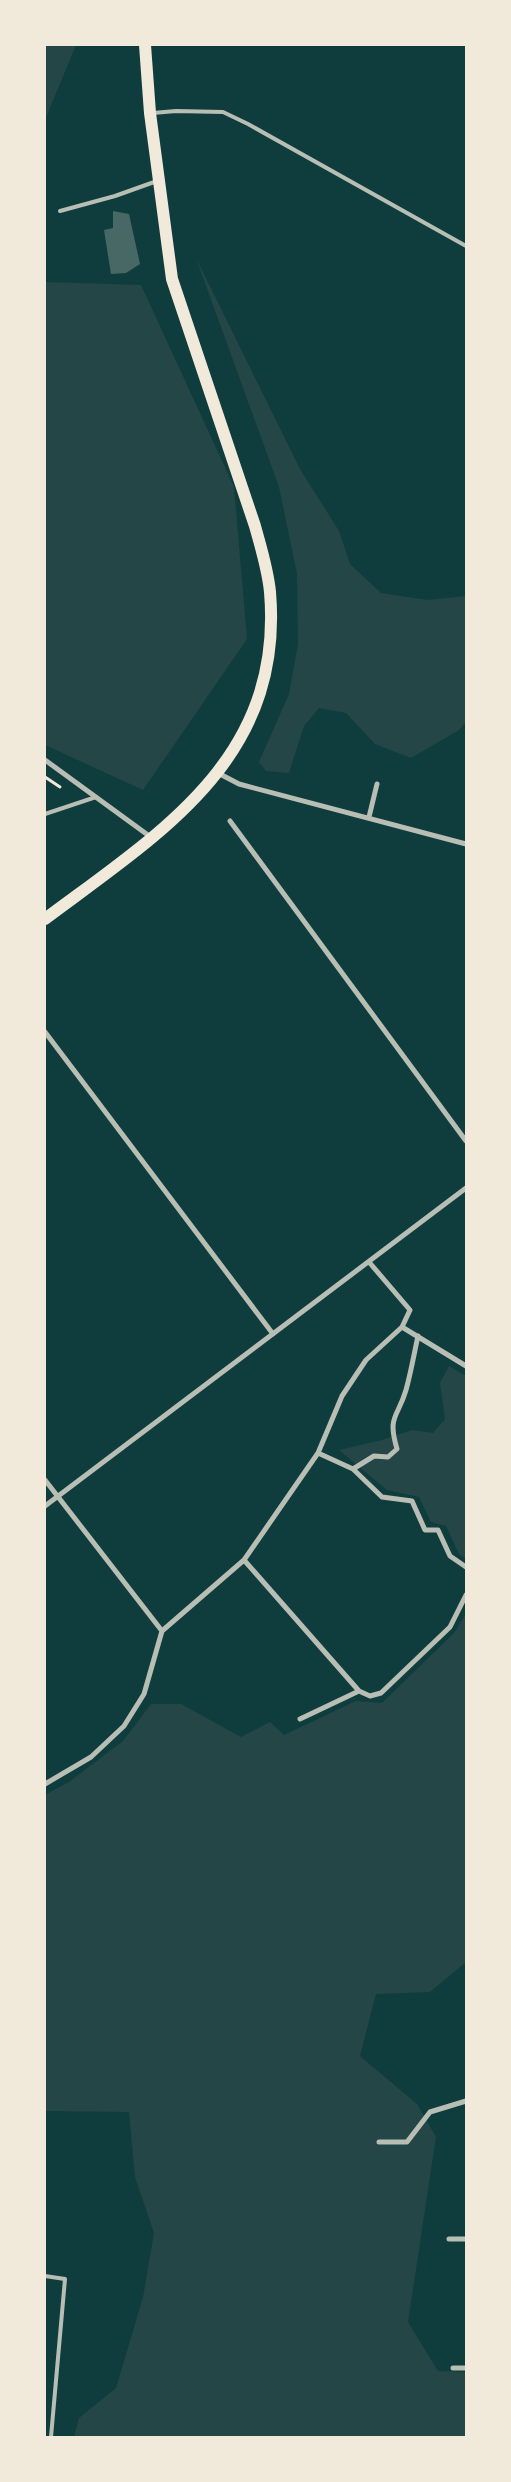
<svg xmlns="http://www.w3.org/2000/svg" width="511" height="2482" font-family="'PT Sans',sans-serif">
<style>
.green{fill:#244646}
.building{fill:#486865}
.lines{fill:none;stroke-linecap:round;stroke-linejoin:round}
.path{stroke:#f1e9da;stroke-width:3}
.service{stroke:#b8beb3;stroke-width:4}
.minor{stroke:#b8beb3;stroke-width:5}
.primary{stroke:#f1e9da;stroke-width:12}
</style>
<rect width="100%" height="100%" fill="#0f3d3e"/>
<path class="green" d="M45,45H76L45,120Z
M196,258L300,469L339,531L350,564L381,593L427,600L466,596V722L459,730L411,758L375,744L346,713L319,708L304,726L289,773L266,771L259,762L289,694L298,644L297,574L279,487Z
M45,282L141,285L234,487L247,639L143,790L45,745Z
M449,1366L466,1376V1559L459,1554L446,1526L431,1522L419,1497L387,1490L339,1450L382,1440L412,1430L433,1433L445,1419L440,1383Z
M466,1614V1962L430,1992L376,1994L360,2056L417,2104L436,2137L408,2322L438,2371L466,2372V2437H74L79,2418L116,2388L143,2297L154,2233L135,2177L129,2112L45,2111V1795L69,1782L123,1741L151,1704H181L241,1737L270,1722L284,1735L356,1701L382,1703L454,1633Z"/>
<path class="building" d="M113,211L129,214L140,264L126,273L111,274L104,230L113,228Z"/>
<g class="lines">
<path class="path" d="M45,777L60,787"/>
<path class="service" d="M153,113L176,111L223,112L248,124L466,246
M60,211L115,196L157,181
M45,814L96,797
M45,2276L65,2279L51,2437"/>
<path class="minor" d="M45,760L152,838
M218,773L239,784L466,844
M369,817L377,784
M230,821L466,1141
M45,1032L273,1334
M402,1327L466,1366
M318,1453L353,1469L374,1456L388,1457L397,1449C387,1415 398,1418 406,1390C411,1372 414,1354 418,1336
M353,1469L382,1497L412,1501L425,1530H438L450,1556L466,1567
M45,1480L162,1631
M45,1506L466,1188
M244,1560L359,1691L370,1696L381,1693L450,1627L466,1595
M300,1719L359,1691
M45,1784L91,1757L124,1726L144,1694L162,1631L244,1560L318,1453L342,1396L366,1360L402,1327L410,1310L369,1262
M379,2142H407L430,2112L466,2101
M449,2239H466
M453,2368H466"/>
<path class="primary" d="M45,919C161,832 284,759 270,592C268,570 261,548 255,526L172,279L150,113L145,45"/>
</g>
<rect width="511" height="2482" fill="none" stroke="#f1e9da" stroke-width="92"/>
</svg>
